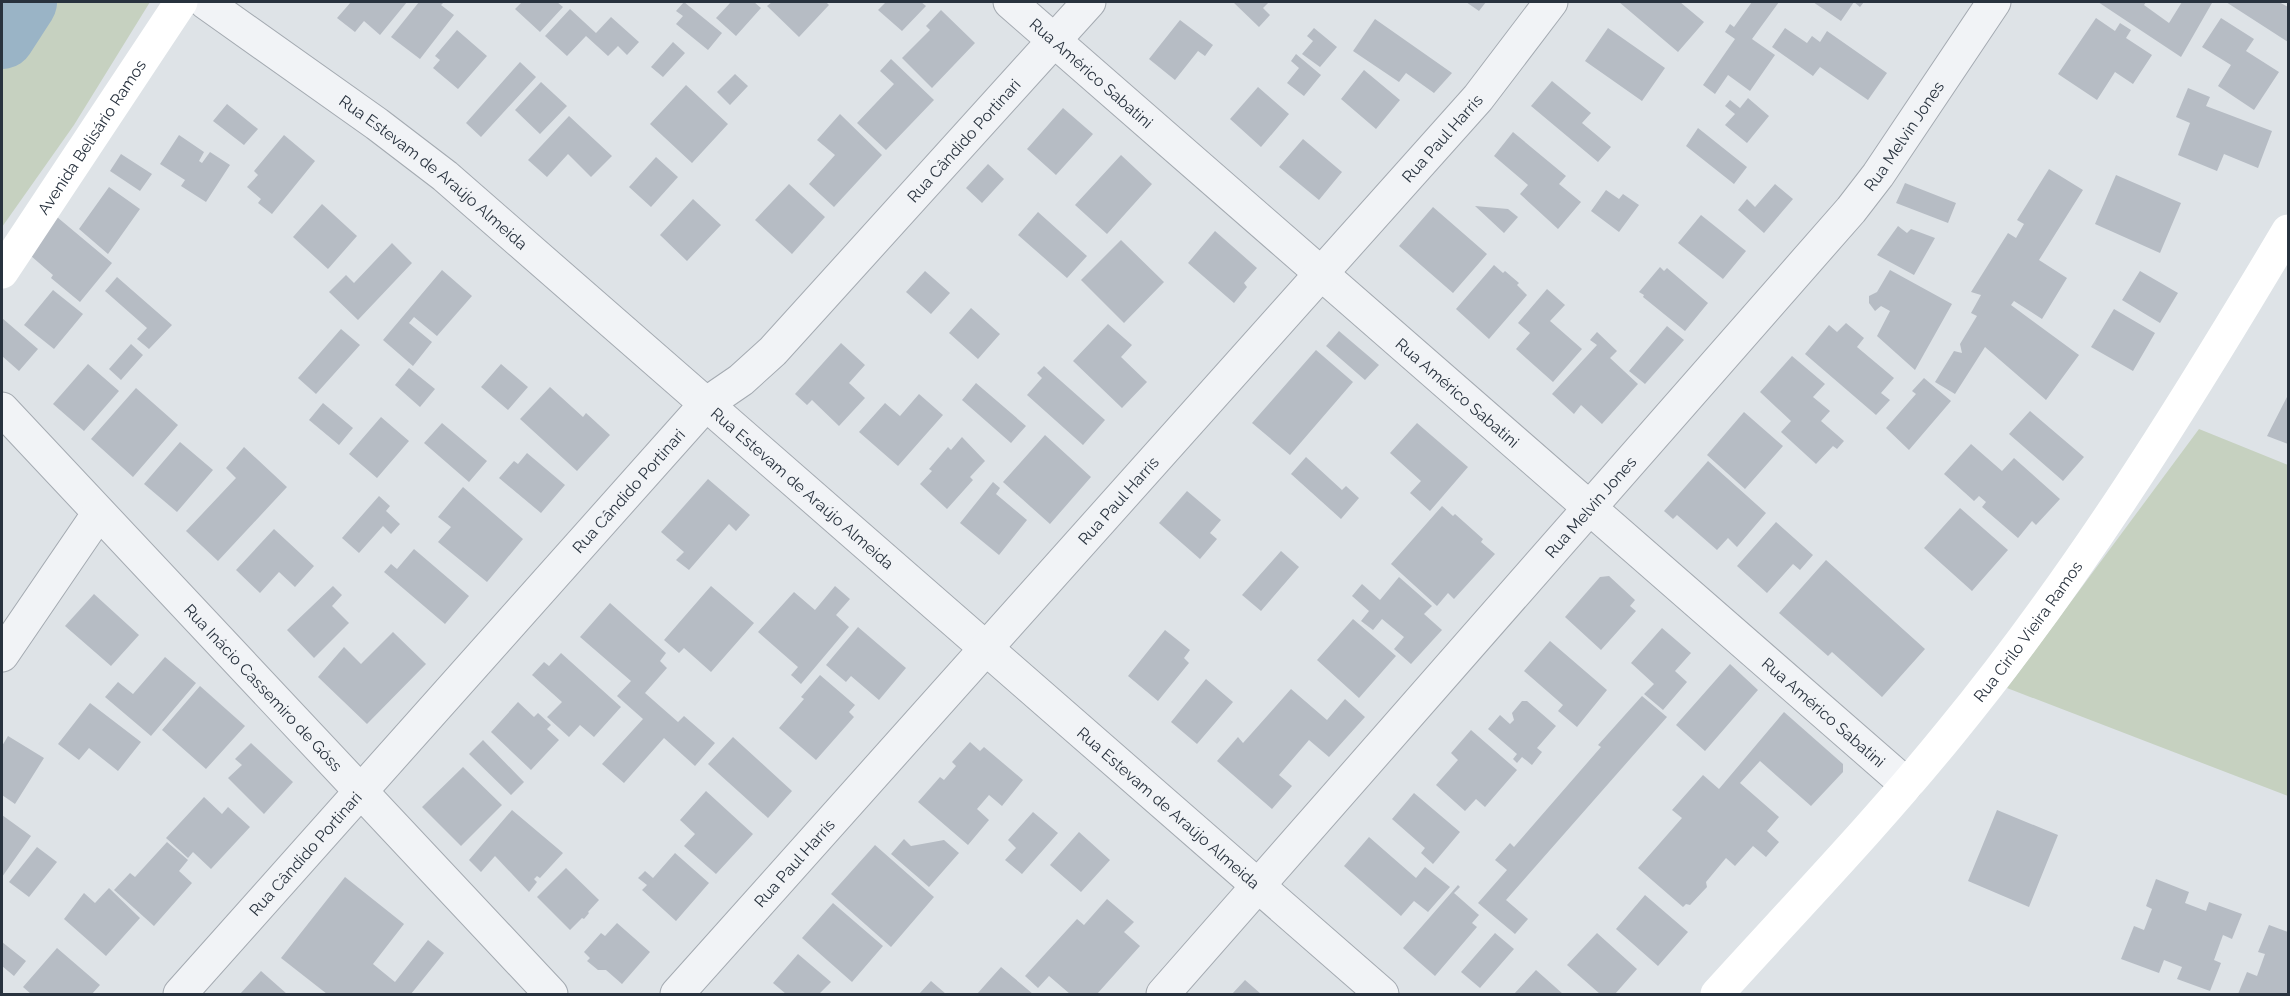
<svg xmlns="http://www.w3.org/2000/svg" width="2290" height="996" font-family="Raleway,sans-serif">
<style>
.green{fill:#c6d1c0}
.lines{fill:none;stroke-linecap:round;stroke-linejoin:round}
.river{stroke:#9ab4c6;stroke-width:66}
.building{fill:#b6bcc4}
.street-casing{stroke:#a4aab1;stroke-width:35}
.street{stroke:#f1f3f6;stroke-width:33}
.secondary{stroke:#fff;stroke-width:33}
.labels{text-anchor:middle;stroke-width:4.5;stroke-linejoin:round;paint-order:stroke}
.street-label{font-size:16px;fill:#28323e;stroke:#edf1f5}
</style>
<rect width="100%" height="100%" fill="#dee3e7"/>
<path class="green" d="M2,2H150L74,125L2,227Z
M2199,429L2288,465V796L2007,688Z"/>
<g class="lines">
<path class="river" d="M2,36L24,2"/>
</g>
<path class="building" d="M351,2H407L380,35L364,21L355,32L337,18Z
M419,2H444L441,5L454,15L420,59L391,37Z
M522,2H557L563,7L540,32L515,9Z
M684,2L722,33L708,50L676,24L683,16L676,11Z
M731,2H754L761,8L736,36L716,18Z
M772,2H826L829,5L799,37L767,6Z
M886,2H921L926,6L902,31L878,10Z
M1233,2H1269L1263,8L1270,15L1259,27Z
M1466,2H1486L1479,11Z
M1619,2H1680L1704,22L1678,52Z
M1752,2H1779L1752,39L1775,55L1750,91L1728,75L1715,94L1703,85L1735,39L1725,32L1730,24L1734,27Z
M1813,2H1864L1860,7L1854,2L1841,21Z
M2098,2H2146L2144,5L2169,23L2182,2L2212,3L2181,57Z
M2226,2H2279L2288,7V42Z
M570,9L596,33L611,17L639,42L627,55L618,46L608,56L586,36L567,56L545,36Z
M941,10L975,43L932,88L902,58L930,30L926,26Z
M2096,18L2115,31L2120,23L2131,30L2126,38L2152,55L2133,84L2115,72L2097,100L2058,74Z
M2221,18L2254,39L2246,51L2279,72L2254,110L2218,86L2231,65L2202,47Z
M1375,19L1452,73L1434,93L1406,73L1399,82L1353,51Z
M1180,20L1213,45L1205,56L1198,51L1175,80L1149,59Z
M1314,28L1337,47L1320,67L1302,54L1313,41L1307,36Z
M1608,28L1665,68L1642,101L1585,61Z
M1785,28L1807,43L1812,36L1820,42L1827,31L1887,73L1868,100L1820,67L1813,76L1772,47Z
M457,30L487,56L458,89L433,68L440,60L435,56Z
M673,42L685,53L663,77L651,67Z
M1296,54L1321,75L1304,96L1287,83L1299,68L1291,61Z
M891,59L934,100L886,150L857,123L894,84L880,71Z
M520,62L536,77L481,137L466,123Z
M1364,70L1400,100L1376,129L1341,99Z
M735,74L748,86L730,105L717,92Z
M1552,81L1591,113L1582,123L1611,147L1598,162L1531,106Z
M541,82L567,106L540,134L515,110Z
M686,85L728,124L692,163L650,124Z
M1258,87L1289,114L1261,147L1230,119Z
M2188,88L2210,97L2206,106L2272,131L2258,168L2224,154L2217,171L2178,155L2190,123L2176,117Z
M1748,98L1769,116L1747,143L1725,125L1735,114L1725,106L1730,100L1740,108Z
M227,104L258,129L244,145L213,121Z
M1063,108L1093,134L1056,175L1027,149Z
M840,114L882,155L834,207L809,184L835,155L817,140Z
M569,116L612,156L591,177L568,154L547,177L528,160Z
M1698,128L1747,167L1734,184L1686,146Z
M1513,132L1566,176L1559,184L1581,202L1558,229L1520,194L1528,185L1494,156Z
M179,135L204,152L199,161L202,163L210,152L230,165L206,202L181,186L185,180L160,164Z
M284,135L315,161L272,214L258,203L261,199L247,187L258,175L254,171Z
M1303,139L1342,172L1319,200L1279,167Z
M121,154L152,174L140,191L110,171Z
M1121,155L1152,184L1107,234L1075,205Z
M656,157L678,177L651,207L629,187Z
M988,164L1004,179L982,203L966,188Z
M2049,169L2083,190L2039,260L2067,278L2042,319L2014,301L2011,305L2079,355L2046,400L1985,347L1955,394L1935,382L1954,351L1962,353L1960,344L1977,316L1971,313L1981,295L1971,292L2008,233L2016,238L2024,224L2017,220Z
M2116,175L2181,203L2160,253L2095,224Z
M1905,183L1956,203L1948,223L1896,203Z
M789,184L825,217L792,254L755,220Z
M1775,184L1793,199L1764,233L1738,210L1747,199L1755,207Z
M109,187L140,209L108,254L79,229Z
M1606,190L1619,199L1623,194L1639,205L1619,232L1591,211Z
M693,199L721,225L687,261L660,235Z
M322,204L357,236L328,269L293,237Z
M1475,206L1508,209L1518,217L1504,233Z
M1433,207L1487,254L1453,293L1399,246Z
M1038,212L1087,256L1067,278L1018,235Z
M1701,215L1746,251L1723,279L1678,243Z
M57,217L112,263L80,302L51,278L53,275L31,256Z
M1898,226L1907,233L1911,229L1935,238L1914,275L1877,255Z
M1215,231L1257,268L1244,283L1247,287L1234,303L1188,263Z
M1121,240L1164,282L1124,323L1081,280Z
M392,243L412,263L358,320L329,292L346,275L354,283Z
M1494,265L1503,273L1505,271L1519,283L1517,285L1527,295L1489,339L1456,309Z
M1660,267L1664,271L1667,268L1708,303L1685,331L1643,297L1644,295L1639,292Z
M442,270L472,296L437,336L414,317L409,323L432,342L413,366L383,340Z
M1890,270L1952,304L1915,370L1877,336L1890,311L1881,306L1875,311L1869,303V296L1877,292Z
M925,271L950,293L931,314L906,292Z
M2140,271L2178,293L2160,323L2122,300Z
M117,277L172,325L149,349L137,339L147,328L105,291Z
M1547,289L1565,305L1550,321L1582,349L1553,382L1516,349L1530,333L1518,323Z
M53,290L83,314L54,349L24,325Z
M971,308L1000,334L978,359L949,333Z
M2114,309L2155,333L2133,371L2091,347Z
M2,318L38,349L19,371L2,356Z
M1846,323L1864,338L1857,347L1894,378L1881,393L1890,400L1876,415L1805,354L1829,325L1837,332Z
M1108,324L1132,345L1121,357L1147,382L1122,408L1073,361Z
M1667,326L1684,340L1645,384L1629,371Z
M341,329L360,345L316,394L298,378Z
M1339,331L1379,365L1365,380L1326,346Z
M1597,332L1617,351L1610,358L1638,384L1602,424L1581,405L1574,414L1552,394L1597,345L1590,340Z
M841,343L865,365L849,383L865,398L839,426L812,400L807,405L795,394Z
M131,344L143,355L121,380L109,369Z
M1316,350L1353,382L1290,455L1252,423Z
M1792,356L1825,384L1813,397L1830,411L1821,421L1844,441L1837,449L1833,446L1816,464L1781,432L1791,421L1760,392Z
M88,364L119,391L84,431L53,404Z
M501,364L528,387L508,410L481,387Z
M1044,366L1105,420L1083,445L1027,395L1042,378L1037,373Z
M409,368L435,389L420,407L395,385Z
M1924,378L1951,401L1909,450L1886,428L1916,394L1912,391Z
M976,383L1026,426L1011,443L962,400Z
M550,387L583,417L586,413L610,435L577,471L520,419Z
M136,388L178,425L133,477L91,439Z
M919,394L943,415L898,466L859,432L885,403L900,416Z
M2288,395V444L2267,436Z
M323,403L353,428L339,445L309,420Z
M2030,411L2084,457L2063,481L2009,434Z
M1744,412L1783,446L1745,489L1707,455Z
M381,417L409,441L377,478L349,454Z
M442,423L487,461L469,482L424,443Z
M1417,423L1468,467L1430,511L1410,493L1421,481L1390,453Z
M1045,435L1091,477L1050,524L1003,482Z
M962,437L985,461L970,477L973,480L947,509L920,484L932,471L929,469L948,447L951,450Z
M180,442L213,470L177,512L144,484Z
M1971,444L2002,471L2014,458L2060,499L2036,525L2032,521L2018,538L1982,507L1986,502L1979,496L1974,501L1944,474Z
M244,447L287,487L218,561L186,531L236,478L226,468Z
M527,453L565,485L541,513L499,478L514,461L518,464Z
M1306,457L1342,490L1346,486L1359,498L1341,519L1291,474Z
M1708,461L1766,513L1737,547L1728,538L1717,550L1677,515L1673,519L1664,511Z
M708,479L750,515L736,531L729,524L689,570L676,560L684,552L661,532Z
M993,482L1000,488L996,494L1027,520L999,555L960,523Z
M463,487L523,539L487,582L438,542L451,527L438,517Z
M1187,491L1221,520L1210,533L1217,539L1200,559L1159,523Z
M379,496L390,506L386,511L400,524L391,534L383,526L359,553L342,538Z
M1442,506L1453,516L1455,514L1483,539L1481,542L1495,554L1454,599L1448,593L1437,606L1391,564Z
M1960,508L2008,550L1972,591L1924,548Z
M1776,522L1813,555L1800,570L1793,564L1767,593L1737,566Z
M274,529L314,566L295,587L279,572L260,593L236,570Z
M414,549L469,596L445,624L384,572L391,564L397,569Z
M1281,551L1299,567L1261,611L1242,595Z
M1826,560L1925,649L1882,697L1832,652L1828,656L1779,613Z
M1609,576L1635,600L1630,606L1636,611L1601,650L1565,617L1600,577Z
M1399,577L1432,606L1424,614L1442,630L1411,664L1394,649L1404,637L1382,619L1373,630L1361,621L1369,611L1352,596L1362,584L1380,600Z
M333,586L342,595L332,606L349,623L314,658L287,630Z
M711,586L754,623L711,672L684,648L679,653L664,640Z
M835,586L850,599L836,615L849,627L801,684L791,675L798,667L758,632L794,592L815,610Z
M94,594L139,635L111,666L65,626Z
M610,603L666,653L660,661L667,668L645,693L678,722L684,716L715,743L695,766L664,738L624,783L602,764L643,719L617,696L631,681L580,637Z
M1353,619L1396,656L1359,698L1317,660Z
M858,627L906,668L879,700L851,676L846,682L826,665Z
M1662,628L1691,653L1675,671L1687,682L1663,710L1644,694L1654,684L1631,663Z
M1165,630L1190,650L1184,658L1189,663L1158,701L1128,676Z
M393,632L426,664L367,724L318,677L344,647L361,664Z
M1550,641L1607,690L1577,727L1558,711L1563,705L1524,671Z
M561,653L621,707L594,737L580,725L569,737L547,717L562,702L532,675L544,662L549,666Z
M165,657L196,683L151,736L105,697L118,682L133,694Z
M1730,664L1758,690L1705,751L1676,725Z
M820,675L855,705L849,712L854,717L816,760L779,728L804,699L801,697Z
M1206,679L1233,702L1197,744L1171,722Z
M200,686L245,726L206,769L162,730Z
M1291,689L1327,720L1345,699L1365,717L1329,757L1309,740L1279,775L1292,786L1272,809L1217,761L1238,737L1243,743Z
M1642,696L1667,717L1506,900L1528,919L1515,934L1478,903L1507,870L1495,860L1510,843L1514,847L1601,747L1598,745Z
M1522,701H1527L1556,726L1537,748L1542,752L1532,765L1522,757L1517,763L1513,759L1517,754L1488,729L1500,715L1510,724L1514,720L1512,713Z
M518,702L534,717L538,713L551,725L547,729L559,740L531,770L491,732Z
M90,703L141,742L118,771L89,748L79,760L58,744Z
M1784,712L1843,764V772L1811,806L1760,761L1740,783L1779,817L1767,831L1779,842L1766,857L1753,846L1735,866L1726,858L1706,882L1707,887L1690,905L1686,904L1683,907L1638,868L1682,818L1672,810L1703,775L1719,789Z
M1471,730L1517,770L1485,807L1476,799L1465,811L1436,785L1458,760L1451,753Z
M8,736L44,758L15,804L2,795V746Z
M733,737L792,791L768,818L708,764Z
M483,740L524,782L511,795L469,754Z
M970,742L980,751L984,747L1023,780L1002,806L989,795L977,809L989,820L968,845L918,802L940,777L944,780L956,766L952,762Z
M251,743L293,782L264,814L228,778L242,765L235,759Z
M463,767L502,805L461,846L422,807Z
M706,791L753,834L716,874L684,846L695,834L680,820Z
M1414,793L1460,832L1433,864L1421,853L1425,848L1392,819Z
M204,797L222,814L228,807L250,827L211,869L193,852L188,858L166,838Z
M512,810L563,853L540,878L537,876L534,879L537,882L529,892L495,856L481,872L469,860Z
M1997,810L2058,835L2029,907L1968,881Z
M1033,812L1058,833L1022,874L1005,860L1016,848L1008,840Z
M2,815L31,836L2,877Z
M1079,832L1110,860L1081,892L1050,865Z
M1369,837L1416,878L1425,867L1450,887L1428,912L1414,901L1401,916L1344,866Z
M904,839L911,846L944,840L959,853L929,887L891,854Z
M167,842L188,860L179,871L192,883L154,926L114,890L130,873L135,877Z
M875,845L934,897L891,947L831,894Z
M37,847L57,862L29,897L9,882Z
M675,853L709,883L676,921L642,890L647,885L638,878L645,871L653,878Z
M566,868L599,900L588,912L589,913L584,919L582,918L570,930L537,897Z
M345,877L404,924L373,964L395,982L428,940L444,953L411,994H327L281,958Z
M2156,879L2189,892L2185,903L2206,911L2209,902L2242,914L2232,939L2223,935L2214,960L2221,963L2210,991L2177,979L2182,967L2164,960L2159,973L2121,959L2134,926L2144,930L2152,909L2146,906Z
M1458,885L1460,887L1454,893L1479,915L1472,923L1477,927L1435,976L1403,948Z
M109,888L140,918L106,956L64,919L84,893L95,903Z
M1645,895L1688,932L1658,966L1616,929Z
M1107,899L1134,922L1124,932L1140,946L1097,994H1070L1049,976L1038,988L1025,976L1077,919L1084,925Z
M833,903L883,946L852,982L802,938Z
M617,923L650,952L622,984L606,970H598L587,961L590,958L584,952L601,933L605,936Z
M2269,925L2288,932V994H2238L2247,972L2257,976L2265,954L2258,952Z
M1495,933L1514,949L1480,988L1461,972Z
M1597,933L1637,969L1615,994H1600L1567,965Z
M2,942L26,961L14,976L2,966Z
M57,948L100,985L92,994H31L23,987Z
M798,954L831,982L819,994H786L773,983Z
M1001,967L1033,994H977Z
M1536,970L1563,994H1514Z
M261,971L287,994H240Z
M1245,980L1261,994H1232Z
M931,981L946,994H919Z"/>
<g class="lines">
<g class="street-casing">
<g id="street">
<path id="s1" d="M205,2L377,124L445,176L1382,994"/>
<path id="s2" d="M1010,2L1906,784"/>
<path id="s3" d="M2,409L551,994"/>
<path d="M2,655L99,513"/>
<path id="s4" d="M180,994L706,404L741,380L773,351L1089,2"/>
<path id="s5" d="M677,994L1478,98L1551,2"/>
<path id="s6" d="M1163,994L1851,210L1878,175L1994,2"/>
</g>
</g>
<use href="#street" class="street"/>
<g class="secondary">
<path id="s7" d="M2,272L181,2"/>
<path id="s8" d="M1717,994C1795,908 1877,823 1950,733C2079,576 2185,404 2288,231"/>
</g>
</g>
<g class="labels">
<g class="street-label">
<text dy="6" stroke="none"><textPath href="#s2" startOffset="108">Rua Américo Sabatini</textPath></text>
<text dy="6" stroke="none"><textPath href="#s6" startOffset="1134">Rua Melvin Jones</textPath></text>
<text dy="6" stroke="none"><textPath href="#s7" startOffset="162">Avenida Belisário Ramos</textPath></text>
<text dy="6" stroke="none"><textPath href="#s5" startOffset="1148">Rua Paul Harris</textPath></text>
<text dy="6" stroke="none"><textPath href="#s4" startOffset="1160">Rua Cândido Portinari</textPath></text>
<text dy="6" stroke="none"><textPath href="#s1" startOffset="285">Rua Estevam de Araújo Almeida</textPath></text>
<text dy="6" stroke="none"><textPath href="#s2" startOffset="594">Rua Américo Sabatini</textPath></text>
<text dy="6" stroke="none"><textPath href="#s1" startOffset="771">Rua Estevam de Araújo Almeida</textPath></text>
<text dy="6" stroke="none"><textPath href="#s4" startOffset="674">Rua Cândido Portinari</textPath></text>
<text dy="6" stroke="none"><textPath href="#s5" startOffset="662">Rua Paul Harris</textPath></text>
<text dy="6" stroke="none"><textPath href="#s6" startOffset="648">Rua Melvin Jones</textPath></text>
<text dy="6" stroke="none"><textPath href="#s8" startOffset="478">Rua Cirilo Vieira Ramos</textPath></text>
<text dy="6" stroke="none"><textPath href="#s3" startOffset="382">Rua Inácio Cassemiro de Góss</textPath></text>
<text dy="6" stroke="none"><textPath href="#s2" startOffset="1080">Rua Américo Sabatini</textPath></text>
<text dy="6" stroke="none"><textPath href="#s1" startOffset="1257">Rua Estevam de Araújo Almeida</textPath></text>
<text dy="6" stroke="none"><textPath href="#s4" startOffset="188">Rua Cândido Portinari</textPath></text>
<text dy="6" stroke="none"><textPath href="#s5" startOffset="176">Rua Paul Harris</textPath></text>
</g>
</g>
<rect width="2290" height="996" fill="none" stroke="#28323e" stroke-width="6"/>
</svg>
